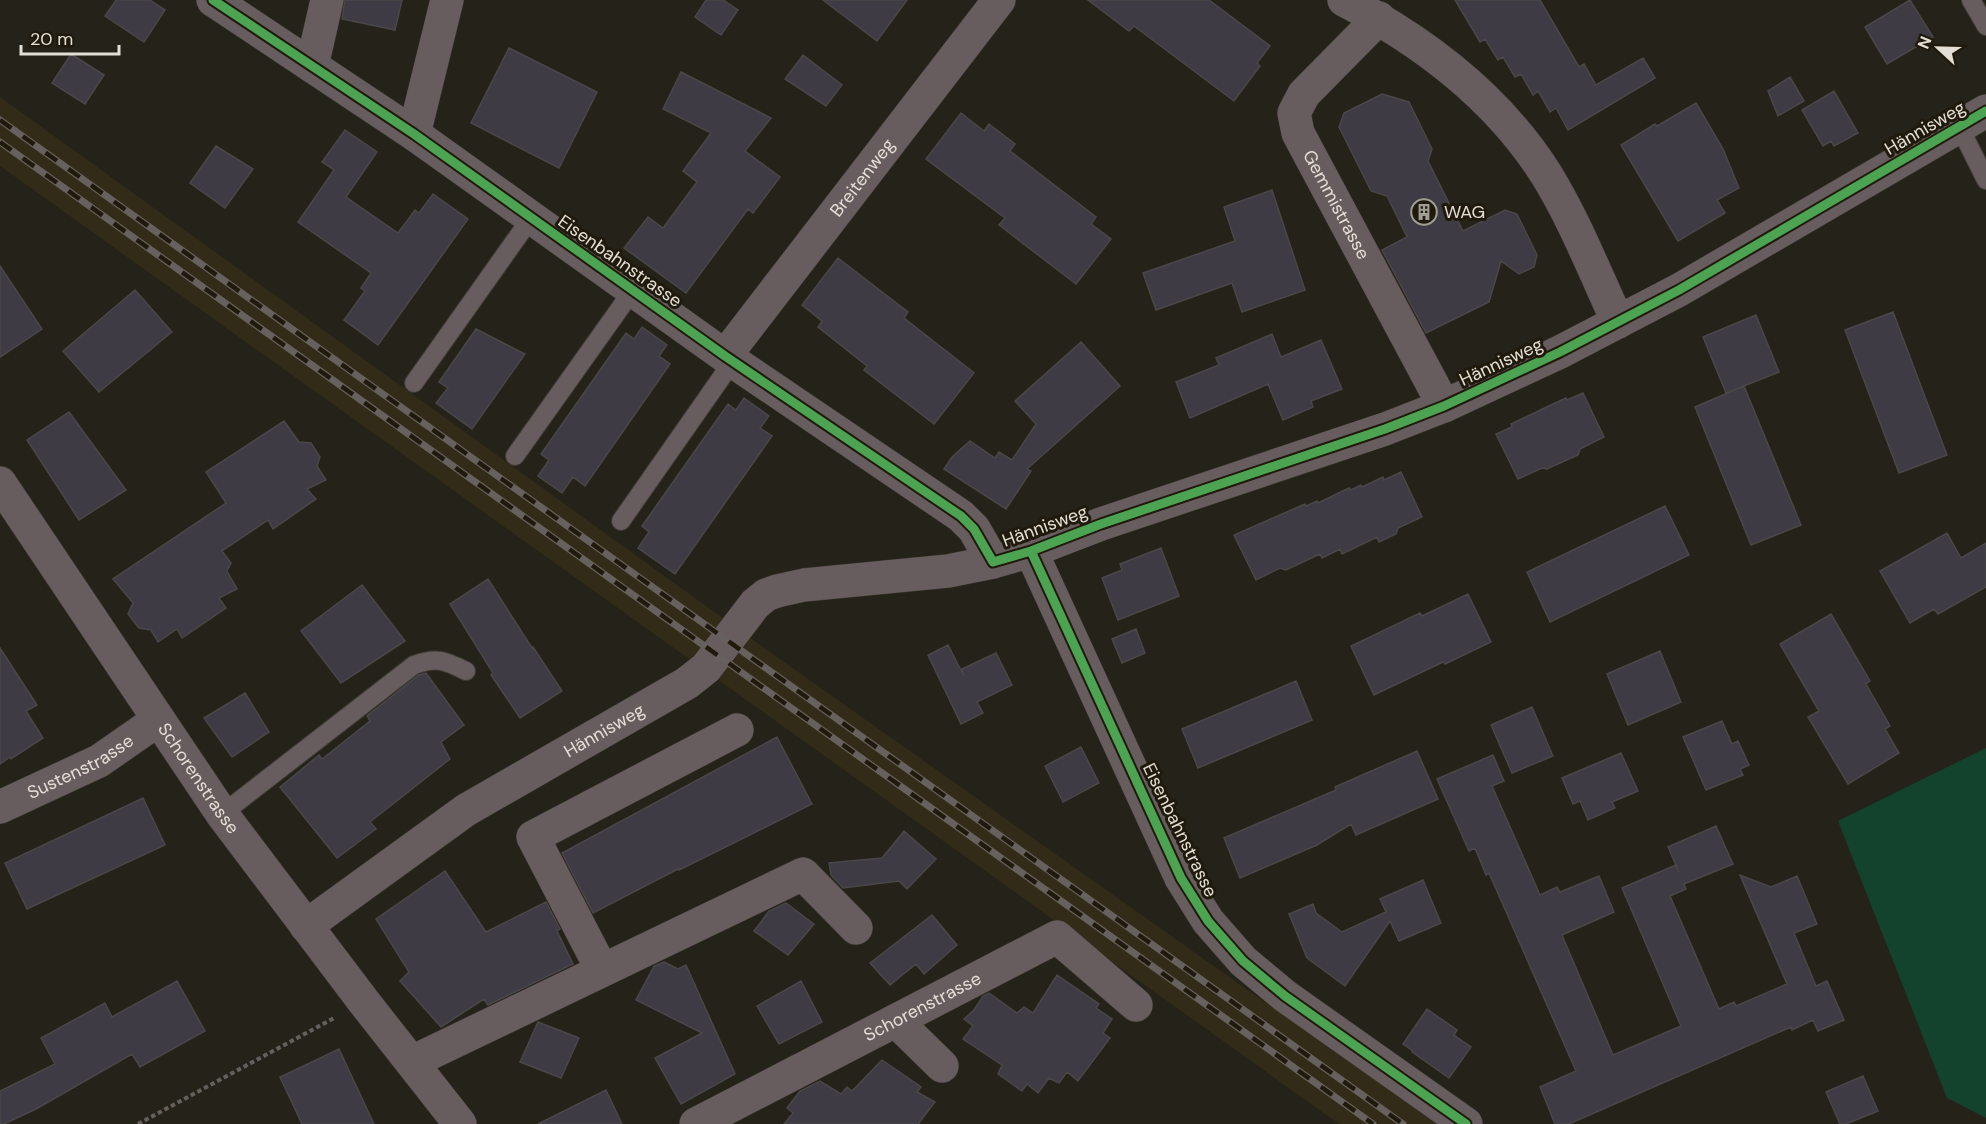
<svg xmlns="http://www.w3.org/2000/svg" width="1986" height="1124" font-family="'DM Sans',sans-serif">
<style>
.built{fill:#322b17}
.green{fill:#13432d}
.building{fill:#3f3b45;stroke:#494747;stroke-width:1.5}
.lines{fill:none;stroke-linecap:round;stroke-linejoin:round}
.service-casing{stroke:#3f3c35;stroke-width:20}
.minor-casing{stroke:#3f3c35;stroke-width:34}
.tertiary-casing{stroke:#3f3c35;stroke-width:34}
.path{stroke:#665e5d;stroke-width:4;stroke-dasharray:4.5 3;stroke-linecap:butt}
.service{stroke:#685d5e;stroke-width:18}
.minor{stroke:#685d5e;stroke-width:33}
.tertiary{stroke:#685d5e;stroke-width:33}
.rail-casing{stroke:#66605e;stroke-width:7}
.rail{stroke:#201a0c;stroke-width:4.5;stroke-dasharray:14;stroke-linecap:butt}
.cycleway-casing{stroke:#201a0c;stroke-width:13}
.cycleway{stroke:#4ca352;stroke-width:9}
.labels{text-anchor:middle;stroke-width:6;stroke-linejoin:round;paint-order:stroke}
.street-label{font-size:18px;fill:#e3dfd6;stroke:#201a0c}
.poi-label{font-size:18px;fill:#e3dfd6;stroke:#201a0c;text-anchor:start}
</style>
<rect width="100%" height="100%" fill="#25221a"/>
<path class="built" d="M0,97L770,652L1437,1124H1339L0,166Z"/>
<path class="green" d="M1986,748V1118L1947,1098L1838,821Z"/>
<path class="building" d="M116,0H150L165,10L144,42L105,16Z
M345,0H402L395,30L342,19Z
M706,0H723L738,10L721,35L695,17Z
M823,0H907L877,41Z
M1088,0H1209L1270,46L1257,63L1260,66L1234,101L1134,26L1129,31Z
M1455,0H1540L1579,67L1584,64L1596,85L1643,58L1655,78L1568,130L1556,108L1550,112L1538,91L1533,95L1521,74L1515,77L1503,57L1498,60L1485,39L1480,42Z
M1910,0L1933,37L1887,64L1865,27Z
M509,48L597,92L559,168L471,123Z
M71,54L104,75L85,104L52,83Z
M803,55L842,85L826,106L785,79Z
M681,72L771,118L745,151L780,177L753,213L748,209L686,293L624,248L648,217L663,228L697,182L683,171L711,133L663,109Z
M1790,77L1804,101L1778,116L1768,91Z
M1834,91L1858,133L1834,146L1831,141L1823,146L1802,110Z
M1382,94L1409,102L1432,149L1428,161L1463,231L1505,210L1517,214L1537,255L1534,267L1519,274L1501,261L1489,302L1426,333L1382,250L1407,237L1387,196L1371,191L1339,127L1344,113Z
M1696,103L1723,149L1739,188L1717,200L1725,213L1678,241L1621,145L1655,124L1657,126Z
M961,113L984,131L989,124L1015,144L1010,151L1096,217L1091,224L1111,239L1076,284L999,225L1005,218L926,159Z
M345,130L377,152L346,197L398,233L415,210L419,213L433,194L468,219L378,345L344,320L365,291L361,288L371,273L298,222L334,170L322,162Z
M216,146L253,169L225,208L190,183Z
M1272,190L1305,290L1242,312L1232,283L1156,310L1143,273L1235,241L1224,207Z
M838,258L908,312L904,318L974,373L934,424L864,370L867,366L818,327L822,321L802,305Z
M0,266L42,329L0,357Z
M135,290L172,332L99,392L63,351Z
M1893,312L1947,455L1899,473L1845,330Z
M1756,315L1779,372L1726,393L1703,337Z
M642,327L667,345L659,356L670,364L585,486L573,477L562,493L538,476L549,460L541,454L626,333L634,339Z
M476,329L525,354L472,429L436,403L448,388L439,382Z
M1272,334L1281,357L1321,340L1342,389L1311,401L1313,407L1283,420L1268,384L1190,418L1176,382L1219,365L1216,358Z
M1081,342L1120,386L1027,469L1031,471L1006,509L944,469L952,457L970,441L995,458L999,452L1012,460L1036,424L1015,401Z
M1744,386L1801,525L1751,545L1695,407Z
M1583,393L1604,437L1580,449L1578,455L1547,469L1542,468L1518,479L1496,434L1512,427L1511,424L1553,404L1566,398L1567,400Z
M744,398L769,416L760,428L772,436L675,574L638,548L649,532L642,526L728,404L736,410Z
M69,412L126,490L79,520L27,440Z
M284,421L299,442L311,443L320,457L317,466L326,480L307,489L316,499L273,529L268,520L222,551L231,563L227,571L237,589L219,598L226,608L182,638L177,629L158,642L151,630L139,628L128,614L133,603L113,579L226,503L206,472Z
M1401,472L1422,517L1398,528L1396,534L1379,542L1377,537L1342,554L1340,549L1322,558L1320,554L1286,570L1280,568L1256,580L1234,535L1305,504L1306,506L1317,501L1318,503L1349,488L1351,490L1361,485L1362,487L1383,477L1384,480Z
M1665,506L1689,555L1550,622L1527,572Z
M1947,533L1961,558L1986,543V587L1938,614L1934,609L1910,623L1880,571Z
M1161,548L1179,596L1118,620L1102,578L1122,570L1120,564Z
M488,579L532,648L533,647L562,691L520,718L491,675L493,673L450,604Z
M362,585L405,641L341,683L301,631Z
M1468,594L1491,642L1445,664L1443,662L1374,695L1351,646L1420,613L1422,616Z
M1831,614L1870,681L1866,684L1890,726L1885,729L1899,753L1848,784L1808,717L1819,711L1780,644Z
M1136,629L1145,653L1122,663L1112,639Z
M948,645L964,676L962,669L996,653L1012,685L977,702L983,713L961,724L928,655Z
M0,648L37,705L26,711L43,738L11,759L10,757L0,764Z
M1660,651L1681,702L1628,725L1607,674Z
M426,673L464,725L441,742L450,759L370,822L376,829L337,858L280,787L319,755L322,759L370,721L367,716L419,675Z
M1296,681L1312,720L1198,768L1182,729Z
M245,693L269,732L232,757L204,718Z
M1532,707L1553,756L1512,773L1491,725Z
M1722,721L1732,744L1738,741L1749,765L1740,769L1743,775L1706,790L1683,737Z
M777,737L812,804L679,870L678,869L593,913L562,853Z
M1081,747L1099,783L1063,802L1045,766Z
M1417,751L1438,799L1356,835L1351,824L1317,845L1240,878L1224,838L1336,790L1335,787Z
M1621,753L1638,791L1612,802L1615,808L1588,820L1580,801L1573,804L1562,778Z
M1493,755L1504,781L1492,786L1540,895L1557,887L1560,892L1599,876L1614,912L1562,935L1613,1055L1681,1026L1622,888L1676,865L1679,872L1668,847L1716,826L1733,864L1684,884L1686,889L1670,896L1719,1009L1734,1002L1736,1006L1787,984L1740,875L1771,887L1797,876L1817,924L1794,933L1816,986L1827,981L1844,1020L1818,1031L1813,1020L1792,1030L1791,1027L1569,1124H1555L1540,1087L1576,1071L1489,873L1486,875L1475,848L1469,851L1437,779Z
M143,798L165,845L27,909L5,863Z
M904,831L936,859L907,889L899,881L843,888L831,875L829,863L882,858Z
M445,871L486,932L546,902L560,929L557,931L573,964L488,1005L484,999L441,1027L400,981L409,972L376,919Z
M1423,880L1441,923L1399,941L1390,921L1345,986L1307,958L1289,914L1313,904L1316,913L1342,932L1386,912L1380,899Z
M786,903L814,924L788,955L754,931L769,911Z
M932,915L957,945L924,974L916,964L890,985L870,963Z
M664,962L678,969L686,965L735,1074L681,1104L655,1058L702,1033L636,1000L654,966Z
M1057,975L1099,1004L1096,1008L1112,1019L1103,1033L1110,1038L1078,1081L1067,1072L1059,1083L1049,1078L1038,1093L1027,1084L1022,1091L998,1074L1002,1065L963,1039L973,1026L964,1019L974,1010L983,996L989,993L1017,1013L1024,1007L1033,1013Z
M177,981L205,1031L140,1067L132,1054L36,1109L4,1124H0V1091L55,1064L41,1038L105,1003L112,1017Z
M801,981L822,1022L779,1044L757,1006Z
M1427,1009L1457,1030L1454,1035L1471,1047L1449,1078L1412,1052L1413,1051L1403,1044Z
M538,1022L579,1038L561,1078L520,1062Z
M339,1049L374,1124H302L280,1077Z
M882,1060L921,1087L917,1092L935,1102L918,1124H784L793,1113L787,1108L800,1091L820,1081L841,1094L847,1087L852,1091Z
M1863,1076L1878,1111L1846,1124H1840L1826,1092Z
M606,1090L622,1124H538Z"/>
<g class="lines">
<g class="service-casing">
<path id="service" d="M1971,0L1986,26
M1959,126L1986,180
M414,383L531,218
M515,456L633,290
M621,521L733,361
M222,814L414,665C437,657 444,660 466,671"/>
</g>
<g class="minor-casing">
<g id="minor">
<path d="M213,0L414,134L725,356L961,516L974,529L993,562"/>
<path d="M1344,0C1425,42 1497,97 1546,174C1575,221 1595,273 1618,322"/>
<path id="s1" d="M1379,18L1304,94L1294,113L1298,133L1444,406"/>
<path d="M312,66L327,0"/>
<path d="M414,134L447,0"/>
<path id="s2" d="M725,356L999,0"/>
<path d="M1031,551L1181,878L1208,921L1243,961L1285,996L1466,1124"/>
<path id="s3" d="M0,807L99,761L158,720"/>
<path d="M602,970L533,837L737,730"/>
<path d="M896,1021L942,1066"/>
<path d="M412,1062L803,874L856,928"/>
<path id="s4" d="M696,1124L1057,937L1136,1005"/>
</g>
</g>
<g class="tertiary-casing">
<g id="tertiary">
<path id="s5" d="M0,483L222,814L364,1002L460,1124"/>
<path id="s6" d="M306,926L466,810L687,683L706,668L755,604L766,595L777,591L804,585L948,571L993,562L1031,551L1101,524L1385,429L1444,406L1560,352L1679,290L1986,111"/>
</g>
</g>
<path class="path" d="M138,1124L336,1017"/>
<use href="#service" class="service"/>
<use href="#minor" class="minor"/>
<use href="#tertiary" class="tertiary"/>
<g class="rail-casing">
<path id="rail" d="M0,120L1403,1124
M0,142L1373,1124"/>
</g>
<use href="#rail" class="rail"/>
<g class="cycleway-casing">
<path id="cycleway" d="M213,0L414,134L725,356L961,516L974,529L993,562L1031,551L1101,524L1385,429L1444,406L1560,352L1679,290L1986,111
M1031,551L1181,878L1208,921L1243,961L1285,996L1466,1124"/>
</g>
<use href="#cycleway" class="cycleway"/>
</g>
<defs>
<g id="building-ring" transform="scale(1.35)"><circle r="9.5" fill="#201a0c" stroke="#a09d94" stroke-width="1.5"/><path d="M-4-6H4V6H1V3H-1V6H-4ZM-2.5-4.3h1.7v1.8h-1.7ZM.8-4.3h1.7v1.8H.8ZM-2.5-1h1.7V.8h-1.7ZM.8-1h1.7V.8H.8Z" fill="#a09d94"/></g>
</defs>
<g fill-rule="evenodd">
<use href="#building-ring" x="1424" y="212"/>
</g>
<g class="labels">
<g class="street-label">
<text transform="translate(1925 128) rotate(-30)" y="6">Hännisweg</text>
<text dy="6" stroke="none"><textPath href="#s2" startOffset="225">Breitenweg</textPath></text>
<text dy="6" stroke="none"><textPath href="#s1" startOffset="230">Gemmistrasse</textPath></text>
<text transform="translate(620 261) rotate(35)" y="6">Eisenbahnstrasse</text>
<text transform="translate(1501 362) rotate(-25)" y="6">Hännisweg</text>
<text transform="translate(1045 526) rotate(-20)" y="6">Hännisweg</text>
<text dy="6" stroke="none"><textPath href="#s6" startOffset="357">Hännisweg</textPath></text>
<text dy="6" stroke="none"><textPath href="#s3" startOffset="90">Sustenstrasse</textPath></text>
<text dy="6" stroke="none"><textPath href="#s5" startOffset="356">Schorenstrasse</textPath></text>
<text transform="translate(1180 830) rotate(64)" y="6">Eisenbahnstrasse</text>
<text dy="6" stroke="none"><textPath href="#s4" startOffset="255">Schorenstrasse</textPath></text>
</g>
<g class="poi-label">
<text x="1444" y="218">WAG</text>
</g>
</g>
<g transform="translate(1938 48) rotate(292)" stroke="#201a0c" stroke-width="4.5" paint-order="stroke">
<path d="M0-4.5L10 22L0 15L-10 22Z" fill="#e3dfd6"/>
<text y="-9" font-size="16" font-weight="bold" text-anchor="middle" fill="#e3dfd6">N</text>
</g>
<path d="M21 45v9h98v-9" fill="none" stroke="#e3dfd6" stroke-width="3"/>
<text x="30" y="45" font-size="18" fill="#e3dfd6" stroke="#201a0c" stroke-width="4.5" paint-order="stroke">20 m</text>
</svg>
